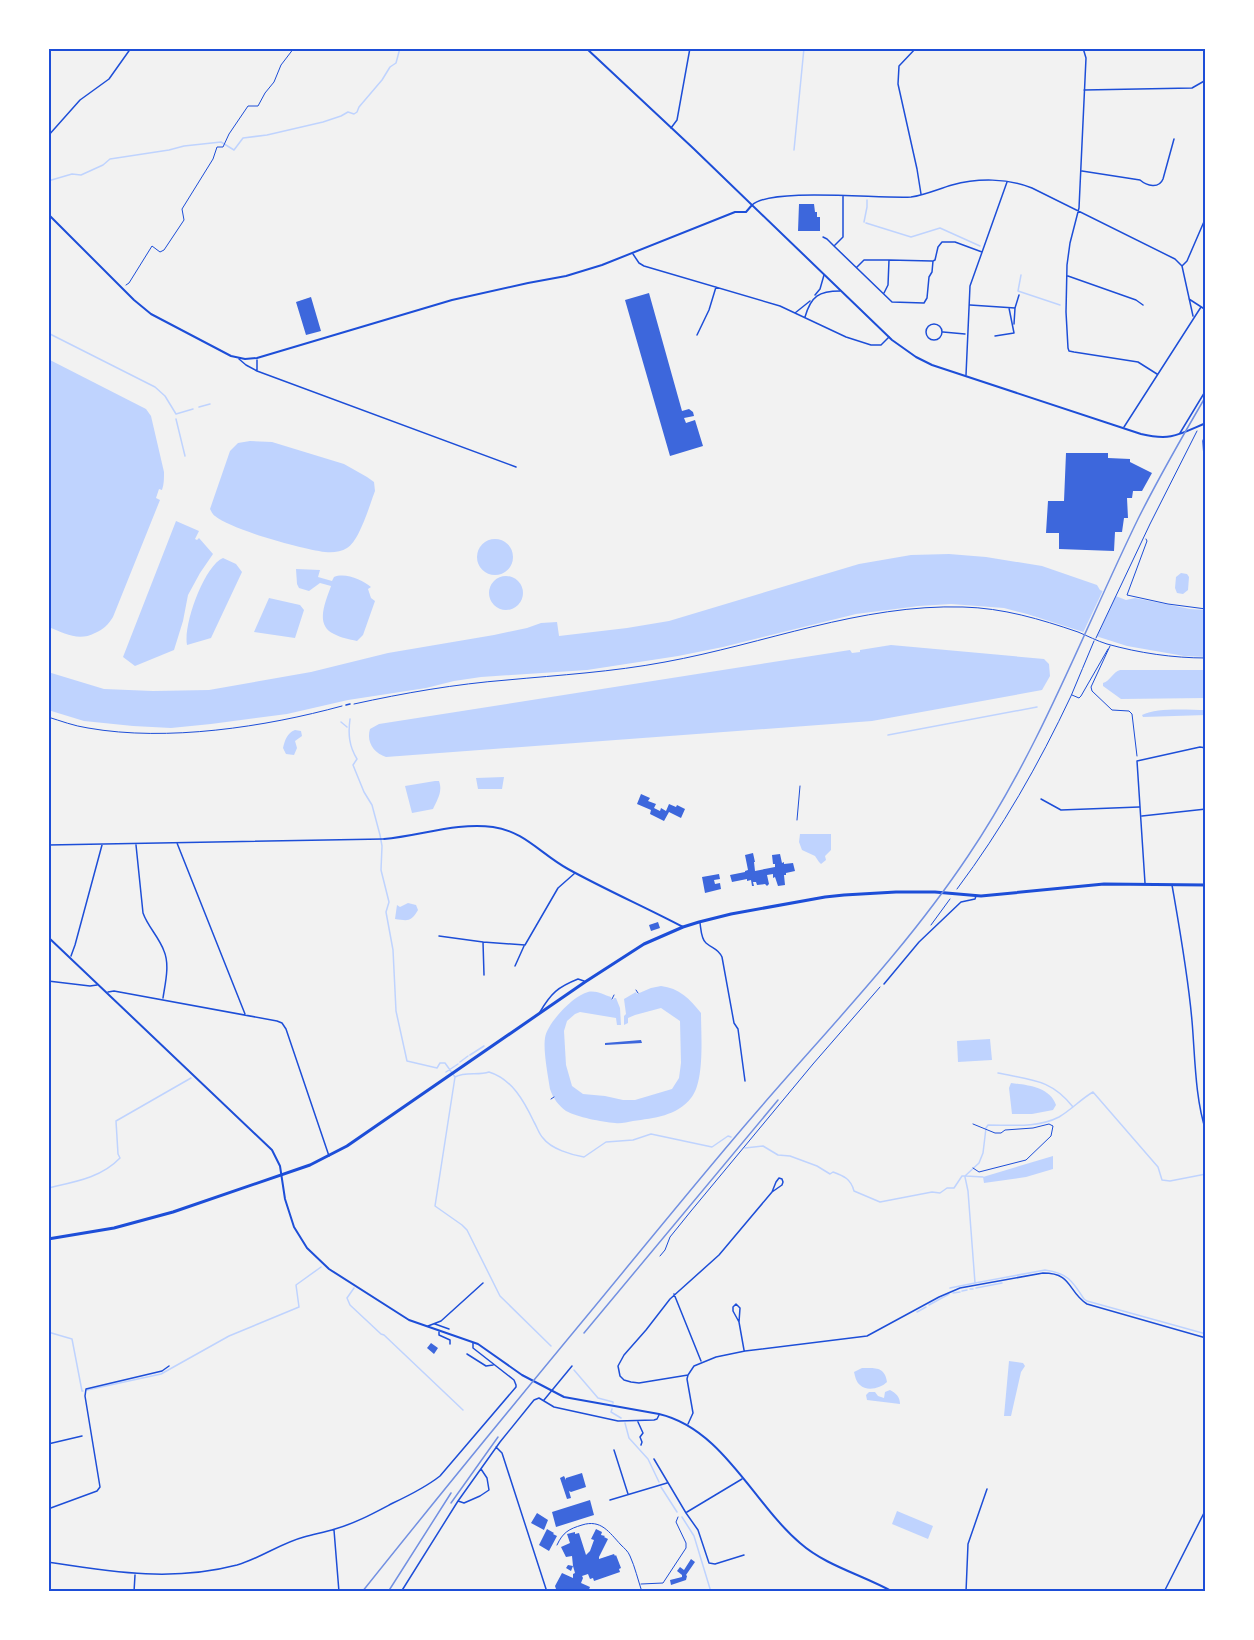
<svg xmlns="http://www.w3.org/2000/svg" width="1254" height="1640" font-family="'IBM Plex Serif',serif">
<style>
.water{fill:#bfd3fe}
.pier{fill:#f2f2f2}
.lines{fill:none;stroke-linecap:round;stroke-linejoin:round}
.stream{stroke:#bfd3fe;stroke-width:1.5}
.building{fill:#3d67dc}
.path{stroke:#1d4ed8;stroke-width:1}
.service{stroke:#1d4ed8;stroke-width:1}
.minor{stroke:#1d4ed8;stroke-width:1.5}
.tertiary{stroke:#1d4ed8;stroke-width:2}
.primary{stroke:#1d4ed8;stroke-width:3}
.rail{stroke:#7290e2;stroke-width:1.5}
.neatline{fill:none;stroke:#1d4ed8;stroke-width:2}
</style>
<rect width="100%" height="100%" fill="#f2f2f2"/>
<path class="water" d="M48,359L146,409L151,416L164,472C164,479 164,484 162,490L159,489L156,498L160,500L113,617C108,625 104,629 95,633C78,642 65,633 48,627Z
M250,441L272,442L344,464L367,477L374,482L375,491C370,504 359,542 347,548C341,552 332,553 325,552C302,549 232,530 215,516C213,515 211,511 210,509L230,451L238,443Z
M176,521L199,531L195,539L197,540L199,538L213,554L200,573L188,595L183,621L174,650L135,666L123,657Z
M477 557a18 18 0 1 1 36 0a18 18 0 1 1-36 0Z
M949,554L986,557L1042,566L1097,585L1100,590L1126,600L1135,598L1190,609L1206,610V657L1184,656L1127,646L1027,614L1004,608L951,604L919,606L856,614L723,647L678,656L587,670L481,677L454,681L426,688L348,700L287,714L211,724L171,728L133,726L84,721L48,710V672L104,689L153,691L209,690L311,672L388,653L494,635L527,628L541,623L557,622L559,636L627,628L669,621L859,564L911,555Z
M223,558L236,564L242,572L211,638L187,645C183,625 204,566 223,558Z
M296,569L320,570L318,577L332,581L334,577C345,572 363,580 371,587L368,589L371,598L375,601L363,635L357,641C349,639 341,638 334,634C314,625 326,601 331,586L320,583L309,591L299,588L297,584Z
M1181,573L1187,574L1189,577L1188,590L1183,594L1177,593L1175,588L1176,577Z
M489 593a17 17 0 1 1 34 0a17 17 0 1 1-34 0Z
M269,598L300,605L304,610L295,638L254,632Z
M891,645L1044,659L1049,664L1050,676L1042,690L872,721L386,757C374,753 366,742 370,729L379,724L850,650L852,653L860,652V650Z
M1120,670H1206V698L1121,699L1103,686V683C1110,681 1113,672 1120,670Z
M1206,710V715L1143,717L1142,715C1158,707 1188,710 1206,710Z
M295,730L301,731L302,736L295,741L297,748L294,755L286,754L283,748C285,740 287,733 295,730Z
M504,777L502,789H478L476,778Z
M435,781H439C443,792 437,800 433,809L412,813L405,786Z
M800,834H831V850L825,856L826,860L821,864L819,862L815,856L802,850L799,842Z
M408,903L416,905L418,910C411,922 408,921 395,919L397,905L400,907Z
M661,986C679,988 690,999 701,1013C701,1034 705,1082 691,1098C677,1116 654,1118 633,1121C627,1122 621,1124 615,1123C602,1122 577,1117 566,1111C558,1105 553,1098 550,1089C548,1076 543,1050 545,1038C547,1023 574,995 588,992C596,990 604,995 611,997V999L613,1000L614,998H616L620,1008L621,1025H617L616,1018L580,1012L575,1014L567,1021L564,1031L566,1065L572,1086L583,1094L605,1096L623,1100H635L672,1089L679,1078L681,1063L680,1021L661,1008L635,1015L628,1018V1023L624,1025V1016L626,1014L624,999L636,992L637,994L651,988Z
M990,1039L992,1060L958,1062L957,1041Z
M1011,1083C1027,1085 1050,1087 1056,1105L1053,1110L1032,1114H1012L1009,1088Z
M1053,1156V1169L1026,1177L984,1183L983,1177Z
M1009,1361L1023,1363L1025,1366L1021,1372L1011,1416H1004Z
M862,1368C874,1368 885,1366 887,1382C881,1388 867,1392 860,1385C856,1382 855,1376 854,1372Z
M890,1390C896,1393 900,1397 900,1404L867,1400L866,1395L869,1392H875L878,1396L884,1398L885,1392Z
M897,1511L933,1526L928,1539L892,1524Z"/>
<path class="pier" d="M1104,588L1117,594L1096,639L1082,635Z"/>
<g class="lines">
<path class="stream" d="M794,150L804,48
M48,181L72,174L81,175L103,165L110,159L169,150L184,146L221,142L234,150L243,138L267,135L323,122L341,116L348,112L354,114L357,112L359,107L382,80L390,67L396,63L400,48
M864,222L867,207V200
M866,223L911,237L940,228L980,246
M1021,275L1018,291L1060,305
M48,333L155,387L165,396L176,414L193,409
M199,407L210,404
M176,419L185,456
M350,719C348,734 349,746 357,759L353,765L364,792L372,805L380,835L382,846L381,870L389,902L386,912L393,950L396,1011L407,1061L437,1068L440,1063H445L455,1077C466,1071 478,1076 489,1072C512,1079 524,1101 534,1122C537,1127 539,1134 543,1138C551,1149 572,1155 584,1157L606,1142L633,1140L651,1134L712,1147L728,1136L731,1137
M341,722L347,727
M888,735L1037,707
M470,1055L484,1046
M460,1062L468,1056
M446,1072L458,1064
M998,1073C1031,1080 1051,1079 1073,1107
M455,1077L435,1206L462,1225L467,1230L500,1296L551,1346
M745,1148L763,1146L778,1155L790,1156L817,1166L830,1174L833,1172C844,1176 851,1179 854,1191L880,1202L932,1192L940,1193L947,1188H954L962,1176H965L979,1163L983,1153L986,1128L988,1125C1011,1125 1038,1128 1059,1117C1071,1110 1081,1099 1093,1092L1158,1167L1162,1180L1170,1181L1206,1174
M966,1176L983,1177
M965,1177L968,1191L975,1283L1045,1270C1067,1273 1072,1280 1084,1299L1087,1301L1206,1334
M48,1188C74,1182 101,1178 120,1158L118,1154L116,1121L191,1078
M354,1288L347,1298L350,1305L381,1334L384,1335L463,1410
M950,1288L975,1283
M976,1288L1002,1283
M970,1289H973
M962,1291L967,1290
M953,1293L960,1292
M929,1305L949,1294
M917,1312L926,1307
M48,1332L72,1339L82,1391H83
M574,1370L598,1398L613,1402V1403
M87,1390L161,1374L229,1336L299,1307L296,1285L321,1267
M612,1409L611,1412L621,1418
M625,1423L629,1438L648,1459L659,1482
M661,1487L677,1512
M682,1517L694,1536L711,1592
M670,1590L704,1592"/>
</g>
<path class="building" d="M799,204H814L815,212H817V217H820V231H798Z
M649,293L682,411L689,409L693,412L694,416L684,418L686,423L695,420L703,446L670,456L625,300Z
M311,297L321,331L306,335L296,302Z
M1066,453H1108V458L1130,459V462L1152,473L1142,491H1133L1132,498H1127L1128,518H1124L1122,532H1115L1114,551L1059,549V533H1046L1048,501H1064Z
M641,794L650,798L648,801L656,804L654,808L660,811L661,808L666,811L669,804L676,807L677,805L685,809L681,818L669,812L664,821L650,814L651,810L637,804Z
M753,853L755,862H754L755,871L775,867V864H773L772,855L780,854L782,863L784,862V864L793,863L795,871L786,873V875H784L785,885L778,886L775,877L773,878V874L767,875L769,884L767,886L765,884L757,885L756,882H753L754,886H752L751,880L747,881V879L732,882L730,875L745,872V871L748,870L745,855Z
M719,874L720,879L714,880L715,884L720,883L721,889L705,893L702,877Z
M658,922L660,928L651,931L649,925Z
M641,1040L642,1043L605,1045V1043Z
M431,1343L438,1348L434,1354L427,1348Z
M582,1473L586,1487L571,1492L569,1491L571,1498L567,1499L560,1478L564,1476L566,1480V1478Z
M590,1500L594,1515L556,1527L552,1512Z
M537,1513L548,1520L544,1530L531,1523Z
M547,1529L554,1533L553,1534L557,1536L549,1551L539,1545Z
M596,1529L602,1532L601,1535L605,1536L604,1537L608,1539L599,1557V1559L614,1554L615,1556L616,1555L621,1568L619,1569L620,1572L594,1581L593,1578L590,1579L588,1574L582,1576L583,1578L581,1583L590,1587L588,1592H557L555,1586L562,1573L573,1578V1574L575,1573L573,1566L571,1571L566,1568L568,1565L573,1566L572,1556L566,1557L561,1547L570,1543L567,1534L575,1532V1534L579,1533L586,1555L590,1551L594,1540L591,1539Z
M691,1559L695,1562L686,1575L687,1576L686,1580L671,1585L670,1580L682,1577V1575L677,1571L680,1567L684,1570Z"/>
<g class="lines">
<path class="path" d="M126,285L129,283L152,246L160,252L164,250L184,220L182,209L213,159L217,147H223L229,134L248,106H258L265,93L274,82L281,65L294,48
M1204,420L1206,416
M1146,539L1147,541L1127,595L1168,604L1206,609
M1096,638L1150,524L1197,431
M1110,646L1091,687L1092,691L1112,710L1129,711L1132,714L1137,756
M1072,695L1079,698L1081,696L1108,649
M354,704C404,693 456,684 507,680C560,675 612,672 665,662C764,644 861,604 963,607C1003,608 1040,619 1078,632C1088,636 1097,641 1107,644C1139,653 1173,658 1206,658
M48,717C61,721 74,726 88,728C167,742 265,727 342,706
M797,820L800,786
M957,889C1002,829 1039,764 1071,696C1079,678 1086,659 1094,641
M931,925L950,899
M636,990L638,993
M612,999L614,995
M551,1099L554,1097
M973,1168L979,1172L1026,1160L1051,1136L1053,1126L1049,1124L1033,1128L1005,1130L1001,1133H995L973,1124
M660,1256L665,1250L670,1237L691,1211L813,1064L880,987"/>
<path class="service" d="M557,1545C563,1532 569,1529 582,1525C601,1519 609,1532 621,1545C624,1548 628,1551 630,1556C635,1567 638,1580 642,1592
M641,1584L663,1583L686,1548V1543L676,1522L678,1517"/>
<path class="minor" d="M916,48L899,66L898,84L917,169L921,194
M1083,48L1086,58L1079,208L1070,243L1067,265L1066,312L1068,348L1069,351L1074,352L1138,362L1157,374
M1084,90L1192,88L1206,80
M671,128L677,120L690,48
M48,136L80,100L109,79L131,48
M1082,171L1140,180C1147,186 1159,189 1163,179L1174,139
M752,205C771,187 880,199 911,197C925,195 938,189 952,185C977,178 1008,178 1032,188L1175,259L1182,266
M823,237L827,239L834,246L892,302L924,303L927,298L929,277L932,272L933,261L935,260L938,247L942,242H955L982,252
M835,245L843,237V196
M633,254L639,263L644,266L780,306L846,337L871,345H881L889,337
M889,260L932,261
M1182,266L1187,261L1206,217
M1182,266L1193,316
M857,267L864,260H889L888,285L884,293
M1068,276L1136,300L1143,305
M815,295L820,289L824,275
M1189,299L1206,310
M970,305L1015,308L1019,295
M795,313L810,301
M805,317C811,296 819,291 840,291
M1014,324L1015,308
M926 332a8 8 0 1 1 16 0a8 8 0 1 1-16 0Z
M943,332L965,334
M697,335L709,310L716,287
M995,336L1014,333L1009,308
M239,359L246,365L257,371L516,467
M257,370V360
M966,375L970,286L1007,182
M1124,427L1201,307
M1180,433L1206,390
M1206,433L1203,441L1206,484
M346,705L350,704
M1041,799L1061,810L1139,807
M1142,816L1206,809
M177,843L245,1014
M48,845L383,839
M136,845L143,913C148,927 159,937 164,951C170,965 165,984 163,998
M1145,883L1137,761L1200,747L1206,748
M1172,885C1180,931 1188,975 1192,1021C1195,1055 1195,1099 1206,1131
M700,923C701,929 701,939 706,943C713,949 718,948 722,957L734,1023L738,1029L745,1081
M439,936L483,942
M71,956L75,945L102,845
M515,966L524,946
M484,975L483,942L525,945L558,888L575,873
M48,981L90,986L97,985
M884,984L919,942L961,902L975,899L976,896
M108,992L114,991L277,1021L282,1023L286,1029L329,1156
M540,1012C551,993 558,987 578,979L584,981
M674,1294L701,1361
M739,1322L740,1308L736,1304L733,1307V1311L739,1322L744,1350
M435,1324L449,1329
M428,1326L441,1321L483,1283
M439,1332V1335L450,1340V1344
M467,1354L486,1366L493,1365
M688,1375L639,1383L631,1382L624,1380L620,1376L618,1366L624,1355L646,1330L670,1299L719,1255L772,1192L782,1185L783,1182L782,1179L779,1178L776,1182L772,1192
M544,1400L572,1366
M638,1422L643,1433L640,1437L642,1442L641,1445
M688,1424L693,1413L687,1379L688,1375L694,1366L716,1357L745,1351L867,1336L939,1297L960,1288L1043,1273C1073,1273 1067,1291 1087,1304L1206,1338
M48,1444L82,1436
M496,1447L502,1453L547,1592
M614,1450L628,1494
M654,1459L686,1513L698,1530L709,1563L715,1564L744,1555
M610,1500L667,1483
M458,1501L464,1503L480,1496L489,1490L487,1478L481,1469
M48,1509L97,1491L100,1487L85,1396L86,1389L162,1371L169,1366
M687,1512L742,1479
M334,1530L339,1592
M48,1562C113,1572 172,1582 237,1565C261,1558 281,1543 304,1537C315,1534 325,1532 335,1529C356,1523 374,1513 393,1503C410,1495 426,1487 440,1476L516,1387V1385L514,1380L473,1348V1343
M134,1592L135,1575
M401,1592L458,1501L500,1442L534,1400L539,1398L554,1407L618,1421L654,1420L657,1419L659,1415
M966,1592L968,1544L987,1489
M1164,1592L1206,1509"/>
<path class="tertiary" d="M586,48L694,149L892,340L916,357L932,365L1141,434C1171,441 1178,435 1206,423
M48,214L134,300L151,314L231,356L245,359L257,358L452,300L528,283L566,276L602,265L735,212H746L752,205
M384,839C420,836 457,822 493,827C524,831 542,855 568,869C606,890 645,907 683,927
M48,937L272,1150L280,1166L285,1199L294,1227L307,1248L329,1269L409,1320L478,1344L522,1375L564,1397L659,1414C723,1429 753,1503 800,1543C826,1566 863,1575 893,1592"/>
<path class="primary" d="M48,1239L114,1228L173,1212L310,1165L347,1146L585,982L644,944L683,927L699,922L731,914L825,897L844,895L896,892H935L981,896L1104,884L1206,885"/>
<path class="rail" d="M584,1333L778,1100
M451,1503L498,1437
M362,1592C437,1498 514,1404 591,1311C643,1248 694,1185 747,1123C822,1035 904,952 968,856C1039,751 1083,632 1138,519C1159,477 1182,437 1206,396
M388,1592L451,1493"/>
</g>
<rect width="1254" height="1640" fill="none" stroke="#ffffff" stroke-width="99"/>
<rect x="50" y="50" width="1154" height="1540" class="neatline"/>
</svg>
